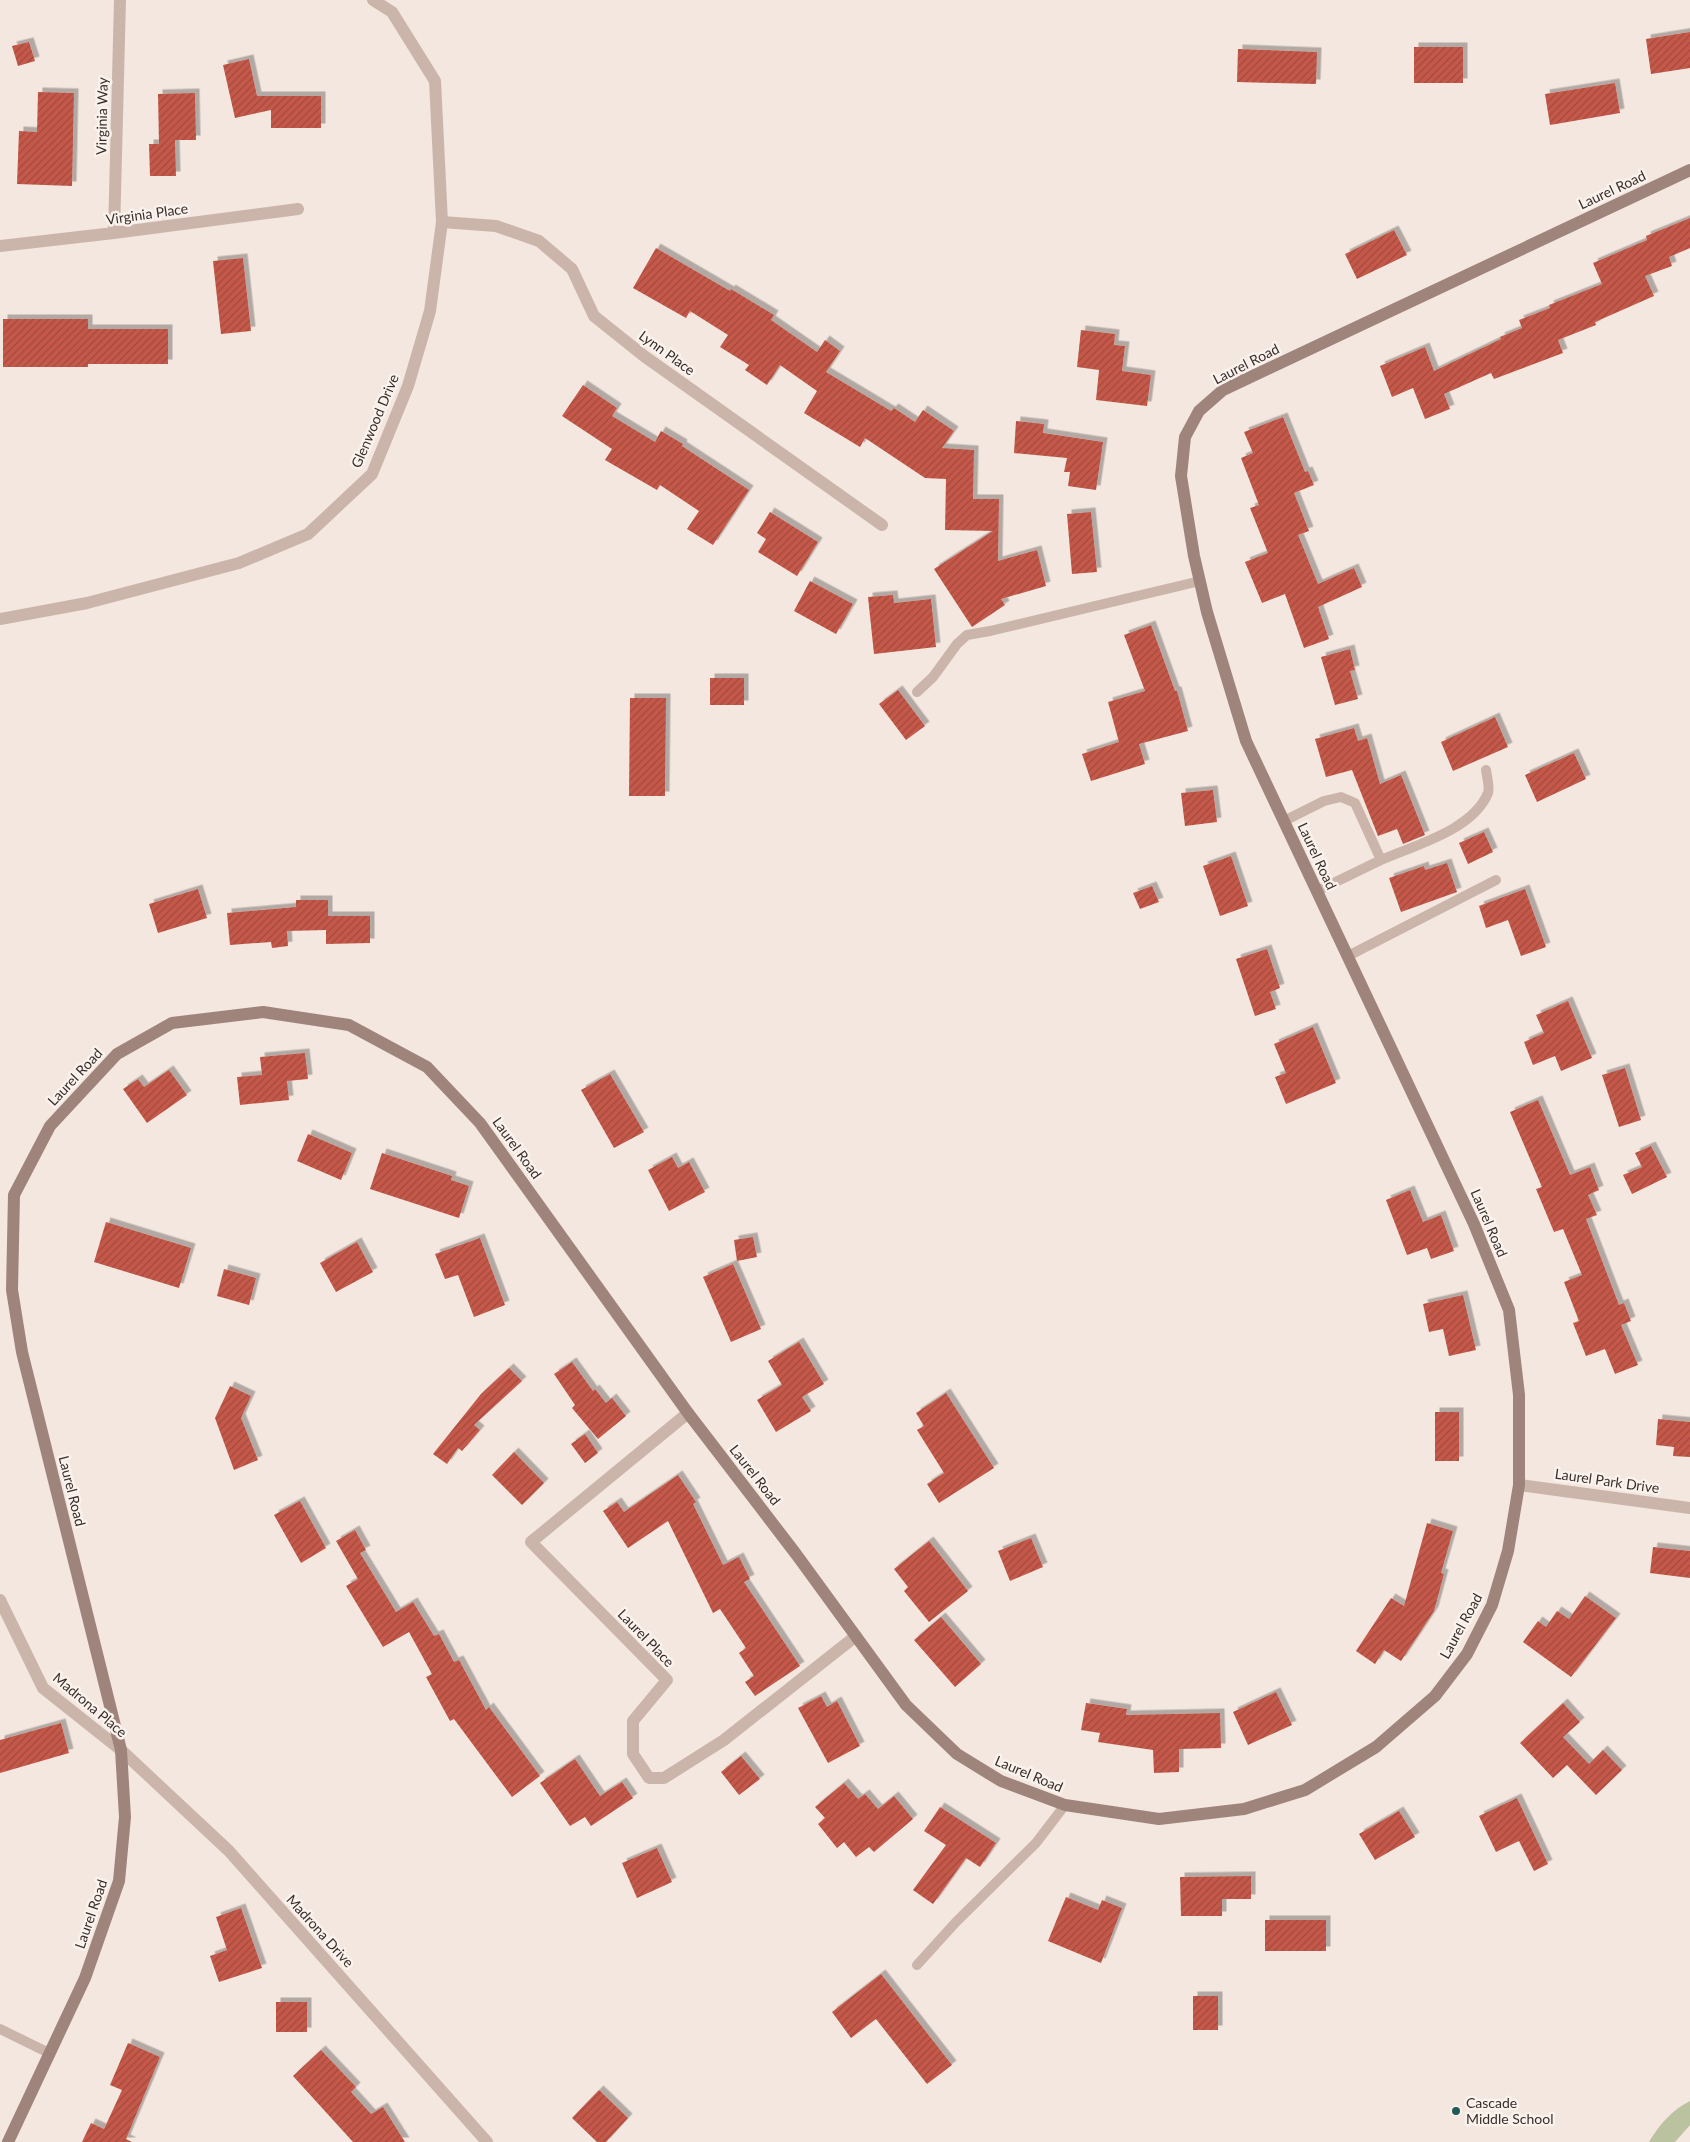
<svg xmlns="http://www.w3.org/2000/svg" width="1690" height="2142" font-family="Lato,sans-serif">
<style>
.green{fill:#bbc29f}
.building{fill:url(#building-hatch);filter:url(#shadow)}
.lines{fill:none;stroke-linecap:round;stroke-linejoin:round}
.lane{stroke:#cbb5aa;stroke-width:10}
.street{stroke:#cbb5aa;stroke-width:12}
.secondary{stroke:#9f847c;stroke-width:12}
.poi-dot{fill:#1f5b57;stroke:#faf2ec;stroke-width:2}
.labels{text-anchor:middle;stroke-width:5;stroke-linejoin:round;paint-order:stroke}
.street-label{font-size:14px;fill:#392d2a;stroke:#faf2ec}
.poi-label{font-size:14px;fill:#392d2a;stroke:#faf2ec;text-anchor:start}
</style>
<defs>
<pattern id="building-hatch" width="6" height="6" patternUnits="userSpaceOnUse" patternTransform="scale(1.25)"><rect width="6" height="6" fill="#c5594a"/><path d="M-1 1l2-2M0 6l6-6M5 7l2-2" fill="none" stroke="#a14a3e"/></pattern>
<filter id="shadow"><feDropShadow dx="4.5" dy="-4.5" stdDeviation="0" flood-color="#0004"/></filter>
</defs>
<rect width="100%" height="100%" fill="#f3e7df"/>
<path class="green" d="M1690,2101V2125L1675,2142H1649C1658,2126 1673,2109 1690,2101Z"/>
<path class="building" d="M1690,32V68L1651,74L1646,39Z
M29,42L35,61L18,66L12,46Z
M1414,47H1463V83H1414Z
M1238,49L1317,52L1316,84L1237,82Z
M249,59L257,96H321V128H271V110L235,118L223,65Z
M1615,83L1620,113L1550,125L1545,94Z
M38,92L74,93L72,186L17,184L19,131L37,132Z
M195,93L196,140H175L176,176H150L149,144H159L158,94Z
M1690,218V248L1669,257L1672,266L1645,276L1654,296L1595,322L1596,325L1558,340L1563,353L1494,379L1491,373L1444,394L1450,409L1425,419L1413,388L1392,397L1380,366L1425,347L1434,371L1501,339L1500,337L1522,328L1519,320L1550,308L1549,305L1602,284L1593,263L1647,240L1646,236Z
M1394,230L1407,255L1357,279L1345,254Z
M656,248L730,291L731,289L774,315L771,320L817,352L825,340L840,351L826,372L891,411L894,408L915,422L923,410L954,431L942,448L974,450L973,499H999L998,561L1037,550L1046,586L1001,599L1005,605L972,627L934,569L993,531L945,530L946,479L925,478L865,438L860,447L804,413L817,391L780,365L767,385L745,370L749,365L720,347L728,335L690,311L686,318L633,288Z
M243,258L251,331L221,334L213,261Z
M3,319H88V329H168V364H88V367H3Z
M1081,330L1115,334L1114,345L1125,346L1122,371L1151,375L1147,406L1096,400L1099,370L1077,367Z
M583,385L617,408L612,416L655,442L661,431L683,444L682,446L749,490L713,545L687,529L699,511L660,485L657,490L605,460L612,449L562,416Z
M1283,417L1305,472L1308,471L1314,485L1294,493L1309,531L1298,535L1318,584L1354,568L1362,587L1318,607L1329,639L1304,648L1285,594L1262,603L1245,562L1268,553L1250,508L1259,505L1241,458L1253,453L1244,432Z
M1016,421L1044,424L1043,433L1103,442L1096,490L1068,486L1070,472H1064L1067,458L1014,453Z
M770,512L818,542L797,576L758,552L766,539L757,533Z
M1091,512L1097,572L1072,574L1067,514Z
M810,581L853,604L836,634L794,611Z
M893,595L894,603L931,599L936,647L874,654L868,597Z
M1151,625L1175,691H1177L1188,731L1139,744L1145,764L1091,781L1082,754L1119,742L1108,702L1145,691L1124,635Z
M1350,649L1355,670L1350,671L1358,699L1335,705L1321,657Z
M710,678H744V705H710Z
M898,690L925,726L906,740L879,704Z
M630,698H666L665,796H629Z
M1495,717L1508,747L1453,771L1441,742Z
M1354,728L1358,741L1367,738L1380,784L1401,775L1425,835L1403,844L1397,829L1378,836L1352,770L1326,777L1315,739Z
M1574,753L1586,779L1537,802L1525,775Z
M1213,790L1217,822L1185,826L1181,793Z
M1484,832L1493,852L1468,864L1459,843Z
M1231,856L1248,906L1220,916L1203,866Z
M1447,863L1457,892L1401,912L1389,878L1424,866L1425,870Z
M1152,886L1159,902L1140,909L1133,893Z
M198,889L207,918L158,933L149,904Z
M1525,889L1546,947L1521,956L1508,920L1486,928L1479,906Z
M296,900H328V916H370V943L326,944V930L287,931L288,946L272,948L271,942L230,945L227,913L296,907Z
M1267,949L1280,988L1270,992L1276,1009L1255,1016L1236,959Z
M1568,1001L1592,1058L1561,1071L1555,1056L1533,1065L1524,1042L1544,1033L1536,1015Z
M1313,1027L1336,1083L1286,1104L1275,1077L1286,1073L1274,1044Z
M305,1053L308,1079L287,1081L289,1100L240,1105L237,1077L262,1075L260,1057Z
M1625,1068L1641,1120L1619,1127L1602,1075Z
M169,1070L187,1095L147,1123L123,1089L138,1079L144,1087Z
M610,1074L644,1132L614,1148L581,1090Z
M1538,1100L1570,1175L1590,1167L1599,1190L1588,1195L1597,1215L1586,1219L1619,1305L1624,1303L1631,1321L1621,1325L1638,1365L1615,1374L1605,1349L1586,1356L1573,1323L1579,1321L1564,1282L1582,1275L1563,1229L1554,1232L1536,1189L1542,1187L1510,1112Z
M308,1134L352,1153L341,1180L297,1161Z
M1651,1146L1667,1177L1632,1194L1623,1175L1642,1167L1635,1153Z
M382,1153L452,1176L451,1180L469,1186L459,1218L370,1189Z
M672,1157L678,1168L689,1162L705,1192L669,1211L648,1170Z
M1410,1190L1423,1222L1441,1215L1454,1251L1431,1259L1427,1248L1407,1255L1386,1200Z
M106,1222L191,1248L179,1288L94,1262Z
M753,1237L757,1257L737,1261L734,1240Z
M480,1238L505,1305L474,1317L458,1275L445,1279L435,1254Z
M357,1242L373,1272L336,1292L320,1263Z
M733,1264L761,1329L731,1342L703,1277Z
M224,1269L256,1278L249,1305L217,1296Z
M1463,1295L1476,1350L1449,1356L1443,1329L1429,1332L1423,1304Z
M799,1342L824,1384L802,1397L811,1411L776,1432L757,1400L782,1385L768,1361Z
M572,1362L593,1391L595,1389L606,1403L612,1398L626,1416L598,1439L572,1408L575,1405L554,1374Z
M509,1368L522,1381L474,1425L480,1430L462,1451L458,1448L447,1464L433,1454L481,1394Z
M230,1386L251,1396L241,1418L258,1460L234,1470L215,1418Z
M946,1393L994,1468L939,1503L927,1484L944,1473L917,1430L924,1426L916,1413Z
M1435,1412H1459V1461H1435Z
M1658,1419L1690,1422V1457L1673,1456L1674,1447L1656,1445Z
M585,1434L598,1453L585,1463L571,1444Z
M514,1452L544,1483L522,1505L492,1475Z
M678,1475L696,1502L693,1504L723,1565L739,1557L750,1579L744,1582L800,1666L755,1696L745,1682L754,1676L739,1653L746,1648L720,1609L713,1613L668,1521L628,1548L603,1511L617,1502L624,1512Z
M300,1501L326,1548L301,1563L274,1515Z
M1427,1523L1453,1531L1441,1573L1444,1574L1434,1611L1401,1661L1384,1650L1375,1664L1356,1651L1391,1598L1404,1606Z
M355,1530L366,1550L360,1553L396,1612L413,1602L434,1636L439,1634L454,1662L459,1660L486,1710L489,1707L540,1776L512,1797L454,1719L450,1721L426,1677L432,1674L409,1632L383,1647L346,1586L358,1579L336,1541Z
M1031,1538L1043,1567L1010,1581L998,1551Z
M929,1541L968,1591L929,1622L904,1591L908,1587L894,1569Z
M1653,1547L1690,1551V1578L1650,1573Z
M1585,1596L1616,1618L1571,1677L1523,1642L1538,1621L1546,1627L1557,1611L1569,1619Z
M941,1617L981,1664L955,1687L914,1640Z
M1276,1692L1292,1725L1248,1745L1233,1712Z
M821,1696L827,1707L837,1701L860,1746L828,1763L798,1708Z
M1086,1703L1127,1709L1126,1715L1220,1713L1221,1748L1179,1749V1772L1154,1773L1153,1750L1098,1742L1100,1733L1081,1730Z
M1563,1703L1580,1722L1563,1737L1589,1764L1603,1750L1622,1770L1596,1795L1567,1765L1553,1778L1520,1743Z
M61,1723L69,1753L0,1773V1740Z
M741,1756L760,1779L739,1795L721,1772Z
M575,1759L600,1796L622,1782L633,1798L591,1826L585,1817L570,1826L540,1783Z
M844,1783L858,1799L865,1794L878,1809L894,1796L913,1819L874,1852L869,1847L856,1857L844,1842L837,1848L818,1824L825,1818L815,1807Z
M1517,1798L1548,1864L1534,1871L1519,1841L1496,1852L1479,1816Z
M940,1807L996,1843L980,1867L966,1858L933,1904L913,1890L946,1845L924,1831Z
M1399,1811L1415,1837L1375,1860L1359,1834Z
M657,1848L672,1882L637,1898L622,1863Z
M1251,1876V1899H1222V1916H1181L1180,1877Z
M1066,1897L1098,1910L1102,1900L1122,1908L1101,1963L1048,1941Z
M241,1908L262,1968L219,1982L210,1956L227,1950L216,1917Z
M1265,1920H1326V1951H1265Z
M881,1974L952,2065L927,2084L876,2019L851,2038L832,2012Z
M1193,1996H1218V2030H1193Z
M276,2002H307V2032H276Z
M128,2043L160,2057L126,2139L132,2142H82L91,2123L104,2129L122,2090L110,2085Z
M321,2050L356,2087L351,2092L371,2114L383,2107L405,2142H353L293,2076Z
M599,2090L628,2118L606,2142H597L572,2118Z"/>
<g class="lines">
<path class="lane" d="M917,692L933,677L957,644L967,635L990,631L1200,581
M1284,821L1324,801L1341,797L1355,803L1381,860L1317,891
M1381,860C1415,845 1473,830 1488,793C1490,787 1487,777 1486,770
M1348,956L1496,880
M917,1965L956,1922L1036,1843L1065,1805
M0,2029L49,2053"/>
<path class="street" d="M442,222L496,226L539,241L572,269L594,316L644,356L882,525
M114,233L120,0
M0,246L114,233L298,209
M0,619L87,603L239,563L308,534L372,474L408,386L430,311L442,222L435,81L392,12L373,0
M688,1413L531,1542L667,1680L633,1721V1754L649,1778H664L724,1740L856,1636
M1519,1485L1690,1508
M0,1600L43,1688L121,1750L229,1851L487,2142"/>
<path class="secondary" d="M8,2142L85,1978L119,1881L125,1817L121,1750L22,1352L12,1290L14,1195L50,1126L117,1054L172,1023L263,1012L349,1025L427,1067L480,1123L688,1413L796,1554L906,1705L957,1754L1001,1781L1065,1805L1159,1819L1244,1809L1305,1790L1376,1747L1435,1696L1467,1654L1492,1605L1508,1551L1519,1485V1395L1509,1310L1474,1224L1246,741L1207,612L1194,556L1181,476L1185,437L1199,411L1223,390L1690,170"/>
</g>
<circle class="poi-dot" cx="1456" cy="2111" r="5"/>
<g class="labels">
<g class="street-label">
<text transform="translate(102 116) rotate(-89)" y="5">Virginia Way</text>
<text transform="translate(1612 190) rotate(-25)" y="5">Laurel Road</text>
<text transform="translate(147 214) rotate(-8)" y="5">Virginia Place</text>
<text transform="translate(667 353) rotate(36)" y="5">Lynn Place</text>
<text transform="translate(1246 364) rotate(-27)" y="5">Laurel Road</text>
<text transform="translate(375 421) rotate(-67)" y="5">Glenwood Drive</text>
<text transform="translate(1317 856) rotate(65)" y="5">Laurel Road</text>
<text transform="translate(75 1077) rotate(-47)" y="5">Laurel Road</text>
<text transform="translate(517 1148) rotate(54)" y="5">Laurel Road</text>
<text transform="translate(1489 1223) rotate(67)" y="5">Laurel Road</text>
<text transform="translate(755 1475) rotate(52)" y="5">Laurel Road</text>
<text transform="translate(1607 1481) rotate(8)" y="5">Laurel Park Drive</text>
<text transform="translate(72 1491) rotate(76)" y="5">Laurel Road</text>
<text transform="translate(1461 1626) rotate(-61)" y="5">Laurel Road</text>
<text transform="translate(646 1638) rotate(46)" y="5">Laurel Place</text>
<text transform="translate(90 1705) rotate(40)" y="5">Madrona Place</text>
<text transform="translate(1029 1774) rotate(23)" y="5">Laurel Road</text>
<text transform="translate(91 1914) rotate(-71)" y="5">Laurel Road</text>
<text transform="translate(320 1931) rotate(48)" y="5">Madrona Drive</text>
</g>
<g class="poi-label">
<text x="1466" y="2108">Cascade<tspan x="1466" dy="16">Middle School</tspan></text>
</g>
</g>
</svg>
